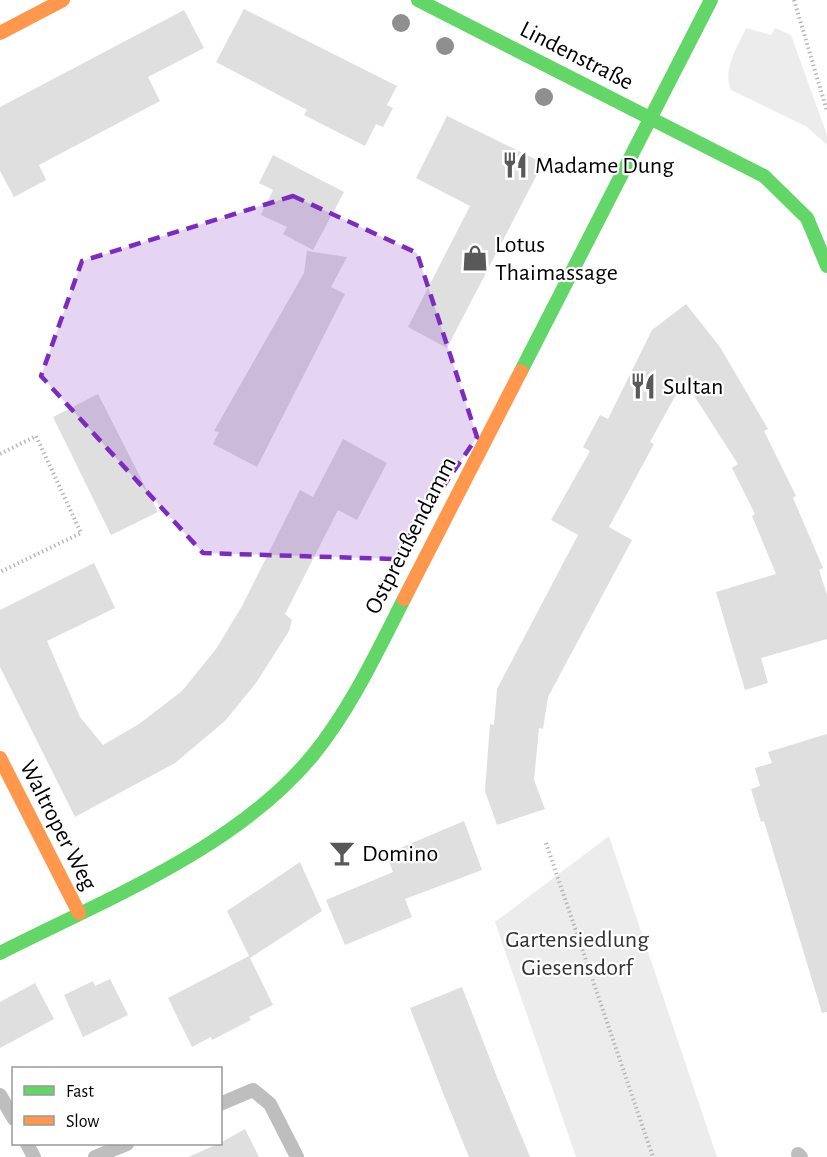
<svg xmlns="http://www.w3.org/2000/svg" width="827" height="1157" font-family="'Alegreya Sans',sans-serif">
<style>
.green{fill:#ececec}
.building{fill:#dfdfdf}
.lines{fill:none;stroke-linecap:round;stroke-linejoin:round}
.path{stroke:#b9b9b9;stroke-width:4;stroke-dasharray:1.5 3;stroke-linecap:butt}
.lane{stroke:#bebebe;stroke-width:14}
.fast{stroke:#63d668;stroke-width:14}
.slow{stroke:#ff974d;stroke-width:14}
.tree{fill:#8f8f8f}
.marked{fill:#7b2cbf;fill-opacity:0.2;stroke:#7b2cbf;stroke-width:4.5;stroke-dasharray:12 8;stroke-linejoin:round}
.labels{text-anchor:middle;stroke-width:4.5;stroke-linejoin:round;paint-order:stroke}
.street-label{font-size:24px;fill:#000;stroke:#fff}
.poi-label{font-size:24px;fill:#000;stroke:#fff;text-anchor:start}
.park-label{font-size:24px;fill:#333;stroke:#fff}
</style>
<rect width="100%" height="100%" fill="#fff"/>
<path class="green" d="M746,28L771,35L775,28L791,35L827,135V145L807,127L731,90C722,69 738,46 746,28Z
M609,836L717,1157H576L495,922Z"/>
<path class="building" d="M244,9L397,86L387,105L393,108L383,127L376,124L365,146L304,115L307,110L216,62Z
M184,10L204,48L148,77L160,101L39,165L46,180L14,197L0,171V107Z
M447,116L543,163L447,348L408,327L470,206L416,178Z
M273,155L344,192L313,250L283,234L287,227L261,215L273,190L259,183Z
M307,251L347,257L331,287L345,294L257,467L213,444L219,432L214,431L304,273Z
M686,304L720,347L768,429L764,431L796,496L793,498L823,568L819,570L827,595V639L761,658L768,683L745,690L716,592L776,574L752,516L755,514L732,468L738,464L684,380L650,442L654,444L609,527L632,540L548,697L543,729L539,728L534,780L545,809L497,825L485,791L490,724L494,725L497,689L578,535L551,520L590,451L583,447L600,415L608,419L652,330Z
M98,394L158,512L111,535L53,417Z
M343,439L387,463L357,520L338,510L285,614L292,620L289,631L256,683L225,721L175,763L75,817L0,667V610L94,563L115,608L47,641L80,717L103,745L139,724L182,691L216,649L242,606L300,490L313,497Z
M827,734V1012L822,1013L764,821L761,822L751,789L760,786L755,768L772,763L768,752Z
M464,821L482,870L405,899L412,917L345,945L326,900L393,872L386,854Z
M300,862L322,911L250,958L227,911Z
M249,956L273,1005L249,1017L251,1020L212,1040L211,1037L192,1047L168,998Z
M110,979L128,1015L83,1037L64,995L93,981L95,986Z
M35,983L54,1019L0,1048V1002Z
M462,987L497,1077L530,1157H469L445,1098L410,1008Z
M245,1129L259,1157H188L220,1143Z"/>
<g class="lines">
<path class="path" d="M794,0L827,111
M0,454L36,436L81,533L0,572
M546,843L653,1157"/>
<path class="lane" d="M0,1095L14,1119
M220,1104L253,1090L270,1104L297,1157
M27,1144L34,1157
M798,1154L801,1157
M95,1157L127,1144"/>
<path class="fast" d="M418,0L764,176L807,218L827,266
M521,371L711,0
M0,953C104,900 237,848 313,755C351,708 377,652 404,599"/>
<path class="slow" d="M0,33L63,0
M404,599L521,371
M0,758L79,913"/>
</g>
<g class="tree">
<circle cx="401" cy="23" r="9"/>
<circle cx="445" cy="46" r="9"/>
<circle cx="544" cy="97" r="9"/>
</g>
<path class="marked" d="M293,196L417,253L477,437L394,559L203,553L41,376L82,261Z"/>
<defs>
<g id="restaurant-bare" transform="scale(2.07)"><path d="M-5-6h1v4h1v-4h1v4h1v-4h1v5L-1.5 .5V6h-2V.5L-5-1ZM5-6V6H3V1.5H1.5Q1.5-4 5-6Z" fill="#595959" stroke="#fff" stroke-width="2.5" paint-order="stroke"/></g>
<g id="shop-bare" transform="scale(2.07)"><path d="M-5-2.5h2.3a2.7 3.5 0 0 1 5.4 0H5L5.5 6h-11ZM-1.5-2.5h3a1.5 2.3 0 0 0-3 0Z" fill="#595959" stroke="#fff" stroke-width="2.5" paint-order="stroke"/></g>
<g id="bar-bare" transform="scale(2.07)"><path d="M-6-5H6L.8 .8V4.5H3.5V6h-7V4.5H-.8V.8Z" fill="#595959" stroke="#fff" stroke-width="2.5" paint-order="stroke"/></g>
</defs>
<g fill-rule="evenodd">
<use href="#restaurant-bare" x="515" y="165"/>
<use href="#shop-bare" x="475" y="258"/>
<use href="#restaurant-bare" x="643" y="386"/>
<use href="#bar-bare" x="342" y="853"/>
</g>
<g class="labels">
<g class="street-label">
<text transform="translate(577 55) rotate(27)" y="8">Lindenstraße</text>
<text transform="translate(410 535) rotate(-63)" y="8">Ostpreußendamm</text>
<text transform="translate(59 825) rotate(63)" y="8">Waltroper Weg</text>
</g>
<g class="poi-label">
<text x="535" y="173">Madame Dung</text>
<text x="495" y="252">Lotus<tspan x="495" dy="28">Thaimassage</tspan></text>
<text x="663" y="394">Sultan</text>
<text x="362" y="861">Domino</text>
</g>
<g class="park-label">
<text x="577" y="947">Gartensiedlung<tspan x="577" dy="28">Giesensdorf</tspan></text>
</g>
</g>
<rect x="12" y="1067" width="210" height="78" fill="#ffffff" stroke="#999999" stroke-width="1.5"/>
<rect x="24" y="1086" width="30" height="9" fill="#63d668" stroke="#999999" stroke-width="1.5"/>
<text x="66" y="1097" font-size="18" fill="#000000">Fast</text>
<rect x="24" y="1116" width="30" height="9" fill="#ff974d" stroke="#999999" stroke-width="1.5"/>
<text x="66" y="1127" font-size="18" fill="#000000">Slow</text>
</svg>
